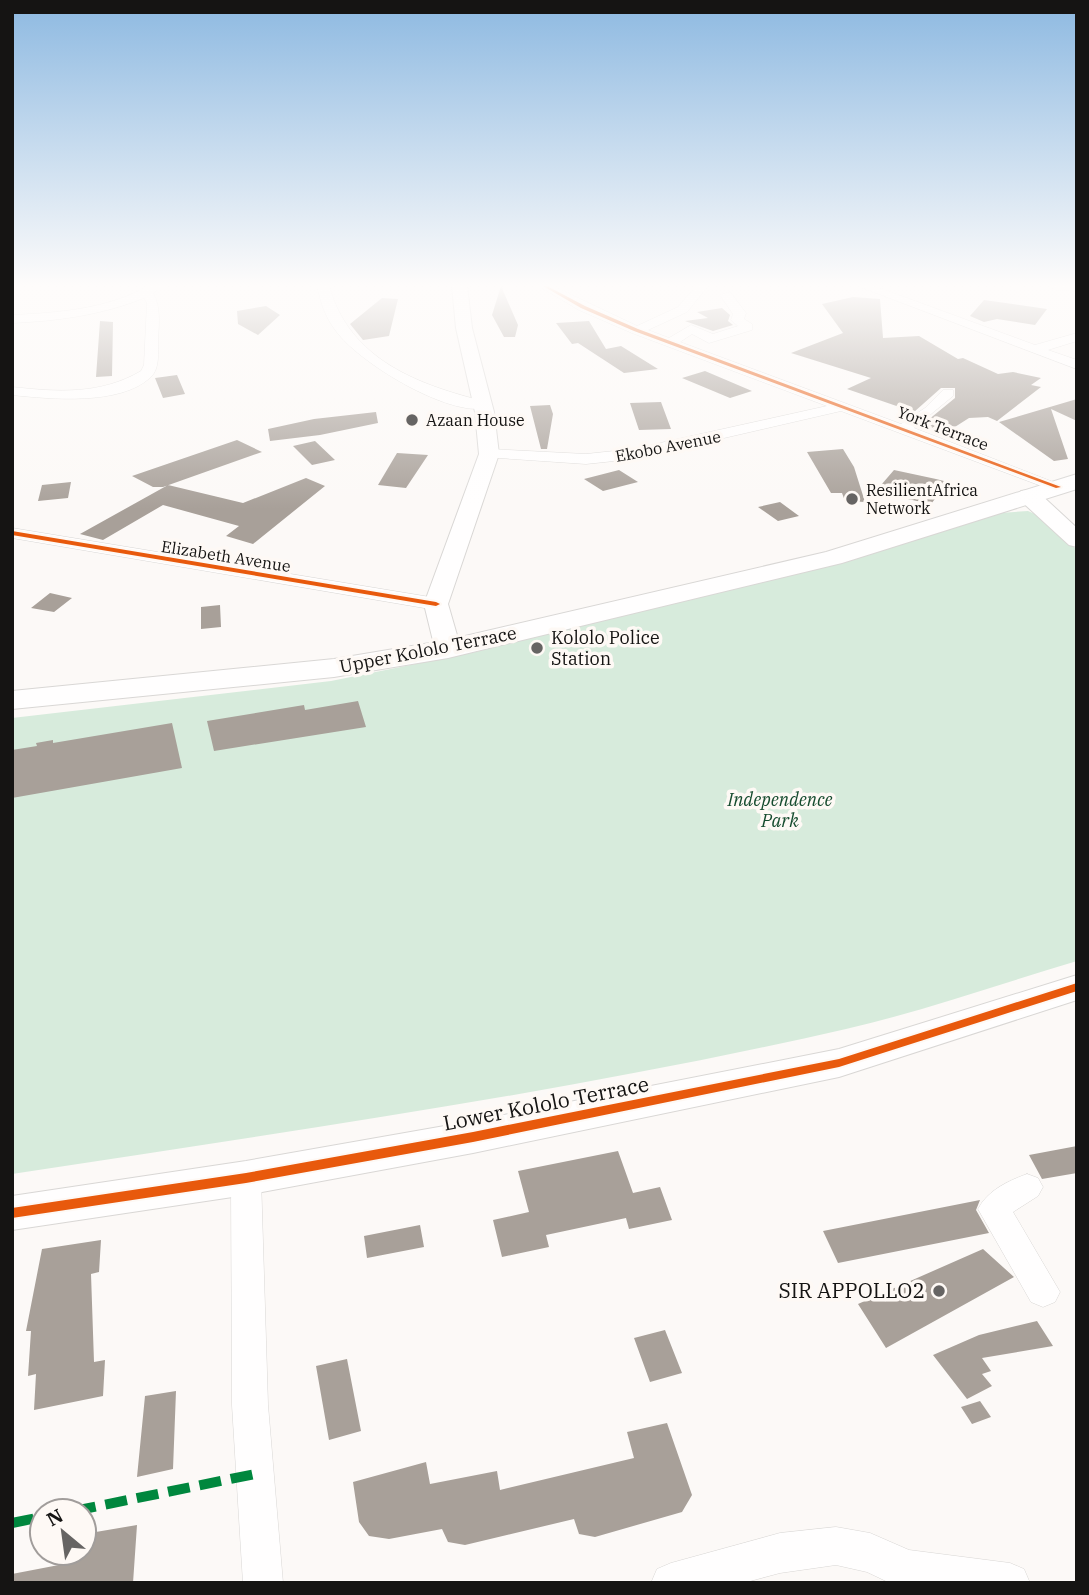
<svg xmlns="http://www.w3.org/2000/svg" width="1089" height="1595" font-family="'IBM Plex Serif',serif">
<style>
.green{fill:#d7ebdc}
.building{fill:#a8a099}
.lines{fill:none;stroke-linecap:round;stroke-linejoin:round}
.minor-casing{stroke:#d9d7d5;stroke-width:1}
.tertiary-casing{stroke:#d9d7d5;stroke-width:2}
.secondary-casing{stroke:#d9d7d5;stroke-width:2}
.minor{fill:#fffefe;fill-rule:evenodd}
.tertiary{fill:#fffefe;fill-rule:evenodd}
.secondary{fill:#fffefe;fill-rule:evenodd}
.quiet{stroke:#00873e;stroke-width:10;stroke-dasharray:22 10;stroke-linecap:butt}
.cycleway-casing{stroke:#fef9f5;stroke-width:4}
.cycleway{fill:#e8590c;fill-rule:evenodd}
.poi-dot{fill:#666463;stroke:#fef9f5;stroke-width:2.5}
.labels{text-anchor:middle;stroke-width:7;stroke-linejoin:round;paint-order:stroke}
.far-poi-label{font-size:16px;fill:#151413;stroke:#fef9f5;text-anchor:start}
.far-street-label{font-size:16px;fill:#151413;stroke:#fef9f5}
.poi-label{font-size:18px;fill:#151413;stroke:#fef9f5;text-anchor:start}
.street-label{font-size:18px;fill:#151413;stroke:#fef9f5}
.park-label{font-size:18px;font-style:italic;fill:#164c2f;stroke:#fef9f5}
.near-street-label{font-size:21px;fill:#151413;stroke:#fef9f5}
.near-poi-label{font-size:21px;fill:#151413;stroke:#fef9f5;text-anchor:end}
</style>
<rect width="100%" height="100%" fill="#fcf9f7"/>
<path class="green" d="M1028,511L1046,519L1077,550V961C1000,984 924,1011 846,1029C571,1092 291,1131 12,1174V718L331,681L475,652L830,564L1000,513Z"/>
<path class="building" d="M501,286L518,325L515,337H504L492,315Z
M853,297L880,299L883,338L919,336L958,359L963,358L998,374L1013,372L1041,378L1031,385L1041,387L997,421L988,417L969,418L947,432L922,425L955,398V388H941L914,412L847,389L871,378L791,353L843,333L822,304Z
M382,298L398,299L389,336L363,340L350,324Z
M984,300L1047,309L1035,325L997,319L984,322L970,316Z
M266,306L280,315L258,335L238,324L237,311Z
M722,308L730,315L728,321L733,325L713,331L685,321L708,318L697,312Z
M100,321L113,322L112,376L96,377Z
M589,321L606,349L621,346L658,369L624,373L578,343L572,344L556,323Z
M705,371L752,391L730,398L682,378Z
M177,375L185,394L163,398L155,378Z
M1077,399V421L1051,409L1068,459L1054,461L999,422Z
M661,402L671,429L639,430L630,403Z
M550,405L553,414L547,449H541L530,406Z
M376,412L378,423L320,435L270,441L268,429L314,419Z
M237,440L262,452L163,487H153L132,476Z
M315,441L335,460L312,465L293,446Z
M843,449L854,467L865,502L845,501L842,493H831L807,452Z
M397,453L428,455L406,488L378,485Z
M619,470L638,482L603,491L584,479Z
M894,470L936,479L948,482L931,504L875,492Z
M306,478L325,486L253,544L226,536L239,526L163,505L103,540L80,534L168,485L243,503Z
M71,482L68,498L38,501L42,485Z
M780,502L799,516L778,521L758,507Z
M50,593L72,598L54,612L31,608Z
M220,605L221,627L201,629V607Z
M358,701L366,727L214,751L207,721L304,705L305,710Z
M172,723L182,768L12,798V750L37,746L36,743L53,740V743Z
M1077,1146V1173L1042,1179L1029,1155Z
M618,1151L633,1193L660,1187L672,1220L629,1229L626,1218L546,1235L549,1247L502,1257L493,1220L529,1212L518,1171Z
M980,1200L976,1210L989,1233L838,1263L823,1231Z
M420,1225L424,1247L367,1258L364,1236Z
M101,1240L99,1272L91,1274L94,1362L105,1360L103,1396L34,1410L36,1374L28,1376L31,1331H26L42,1249Z
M983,1249L1014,1277L886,1348L858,1304Z
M1037,1321L1053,1346L982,1358L991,1371L982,1374L992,1386L967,1399L933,1355L979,1335Z
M665,1330L682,1373L650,1382L634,1338Z
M347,1359L361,1431L329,1440L316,1366Z
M176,1391L173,1469L137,1477L145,1396Z
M980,1401L991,1417L972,1424L961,1407Z
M667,1423L692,1495L682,1512L595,1537L579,1534L574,1519L465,1545L448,1542L442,1529L389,1539L369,1536L359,1522L353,1482L426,1462L430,1484L497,1471L500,1490L634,1458L627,1432Z
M137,1525L133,1583H12V1574L64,1564L66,1553H84V1534Z"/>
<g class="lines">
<g class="minor-casing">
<path id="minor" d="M148,286H162L153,293C161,307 159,324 158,340C158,352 160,368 151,377C120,406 51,399 12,395V387C58,392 100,395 141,371L144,365L147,303L144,298C102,315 57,321 12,323V315C58,313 108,309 148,286Z
M317,286H329C350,360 418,385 487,402V408C448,417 358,362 336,331C325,317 321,303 317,286Z
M539,286H553L637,326L678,307L696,286H708L687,312L648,330L669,338L691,325L713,334L738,326L731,320L733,314L720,295L730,292L746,313L744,319L752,324V330L709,343L692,334L680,342L901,424L925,408L943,390H953V396L914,428L1066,487L1064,490H1052L841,411L633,459L586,464L484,457V451L489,449L586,454L633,449L827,406L632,333L579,310Z
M858,286H874L1035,345L1077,333V341L1048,350L1077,360V369Z
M1050,286H1077V291L1056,290Z
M12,528L436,598L445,604L436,610L12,538Z
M246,1165L257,1169L261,1178L268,1405L283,1583H243L232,1405L231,1178L235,1169Z
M1027,1174L1038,1178L1043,1187L1038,1196L1013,1212L1060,1292L1055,1302L1043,1307L1031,1302L978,1209C988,1190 1008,1181 1027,1174Z
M836,1527L870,1533L909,1550L1010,1563L1024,1569L1030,1583H890L867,1572L836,1565L780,1573L743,1583H651L657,1569L671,1563L780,1533Z"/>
</g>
<g class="tertiary-casing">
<path id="tertiary" d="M452,286H467L472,328L494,412L499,454L448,604L461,649L457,654H439L435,649L424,604L479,454L475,412L456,328Z
M1029,490L1037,491L1077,528V547L1069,545L1021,501L1018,496L1021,491Z
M1077,975V1000L839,1077L473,1153L246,1195L12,1230V1196L246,1161L473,1121L839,1049Z"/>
</g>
<g class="secondary-casing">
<path id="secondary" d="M1077,474V489L842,563L448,658L334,677L12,709V691L334,659L448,640L826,552Z"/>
</g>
<use href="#minor" class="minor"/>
<use href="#tertiary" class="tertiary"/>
<use href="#secondary" class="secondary"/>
<path class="quiet" d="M74,1511L255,1474
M12,1523L42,1517"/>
<g class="cycleway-casing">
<path id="cycleway" d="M543,286H547L585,306L638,329L1061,487L1056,488L634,331L581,308Z
M12,531L436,602L440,604L436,606L12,535Z
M1077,983V991L839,1067L473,1142L246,1183L12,1218V1208L246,1173L473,1132L839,1059Z"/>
</g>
<use href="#cycleway" class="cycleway"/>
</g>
<linearGradient id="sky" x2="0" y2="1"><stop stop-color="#8db9e1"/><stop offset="0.56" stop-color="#fefcfb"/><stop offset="1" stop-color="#fefcfb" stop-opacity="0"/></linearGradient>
<rect width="1089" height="509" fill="url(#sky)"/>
<g class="poi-dot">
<circle cx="412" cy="420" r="7"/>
<circle cx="852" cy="499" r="7"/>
<circle cx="537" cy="648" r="7"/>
<circle cx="939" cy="1291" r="7"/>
</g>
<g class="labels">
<g class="far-poi-label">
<text x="426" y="426">Azaan House</text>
<text x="866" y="496">ResilientAfrica<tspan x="866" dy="18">Network</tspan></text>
</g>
<g class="far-street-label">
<text transform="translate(943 428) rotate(21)" y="6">York Terrace</text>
<text transform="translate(668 446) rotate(-11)" y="6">Ekobo Avenue</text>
<text transform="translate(226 556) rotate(9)" y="6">Elizabeth Avenue</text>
</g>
<g class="poi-label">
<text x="551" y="644">Kololo Police<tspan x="551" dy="21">Station</tspan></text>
</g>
<g class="street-label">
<text transform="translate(428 650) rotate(-11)" y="6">Upper Kololo Terrace</text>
</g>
<g class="park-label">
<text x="780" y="806">Independence<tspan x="780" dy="21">Park</tspan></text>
</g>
<g class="near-street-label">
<text transform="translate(546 1104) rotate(-11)" y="7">Lower Kololo Terrace</text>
</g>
<g class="near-poi-label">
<text x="925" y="1298">SIR APPOLLO2</text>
</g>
</g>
<rect width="1089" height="1595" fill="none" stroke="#151413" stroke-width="28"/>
<g transform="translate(63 1532) rotate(331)"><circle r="33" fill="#fef9f5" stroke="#a19d9b" stroke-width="2"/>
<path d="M0-5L12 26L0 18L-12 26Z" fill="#666463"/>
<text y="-10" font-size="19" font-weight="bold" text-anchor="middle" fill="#151413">N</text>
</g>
</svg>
